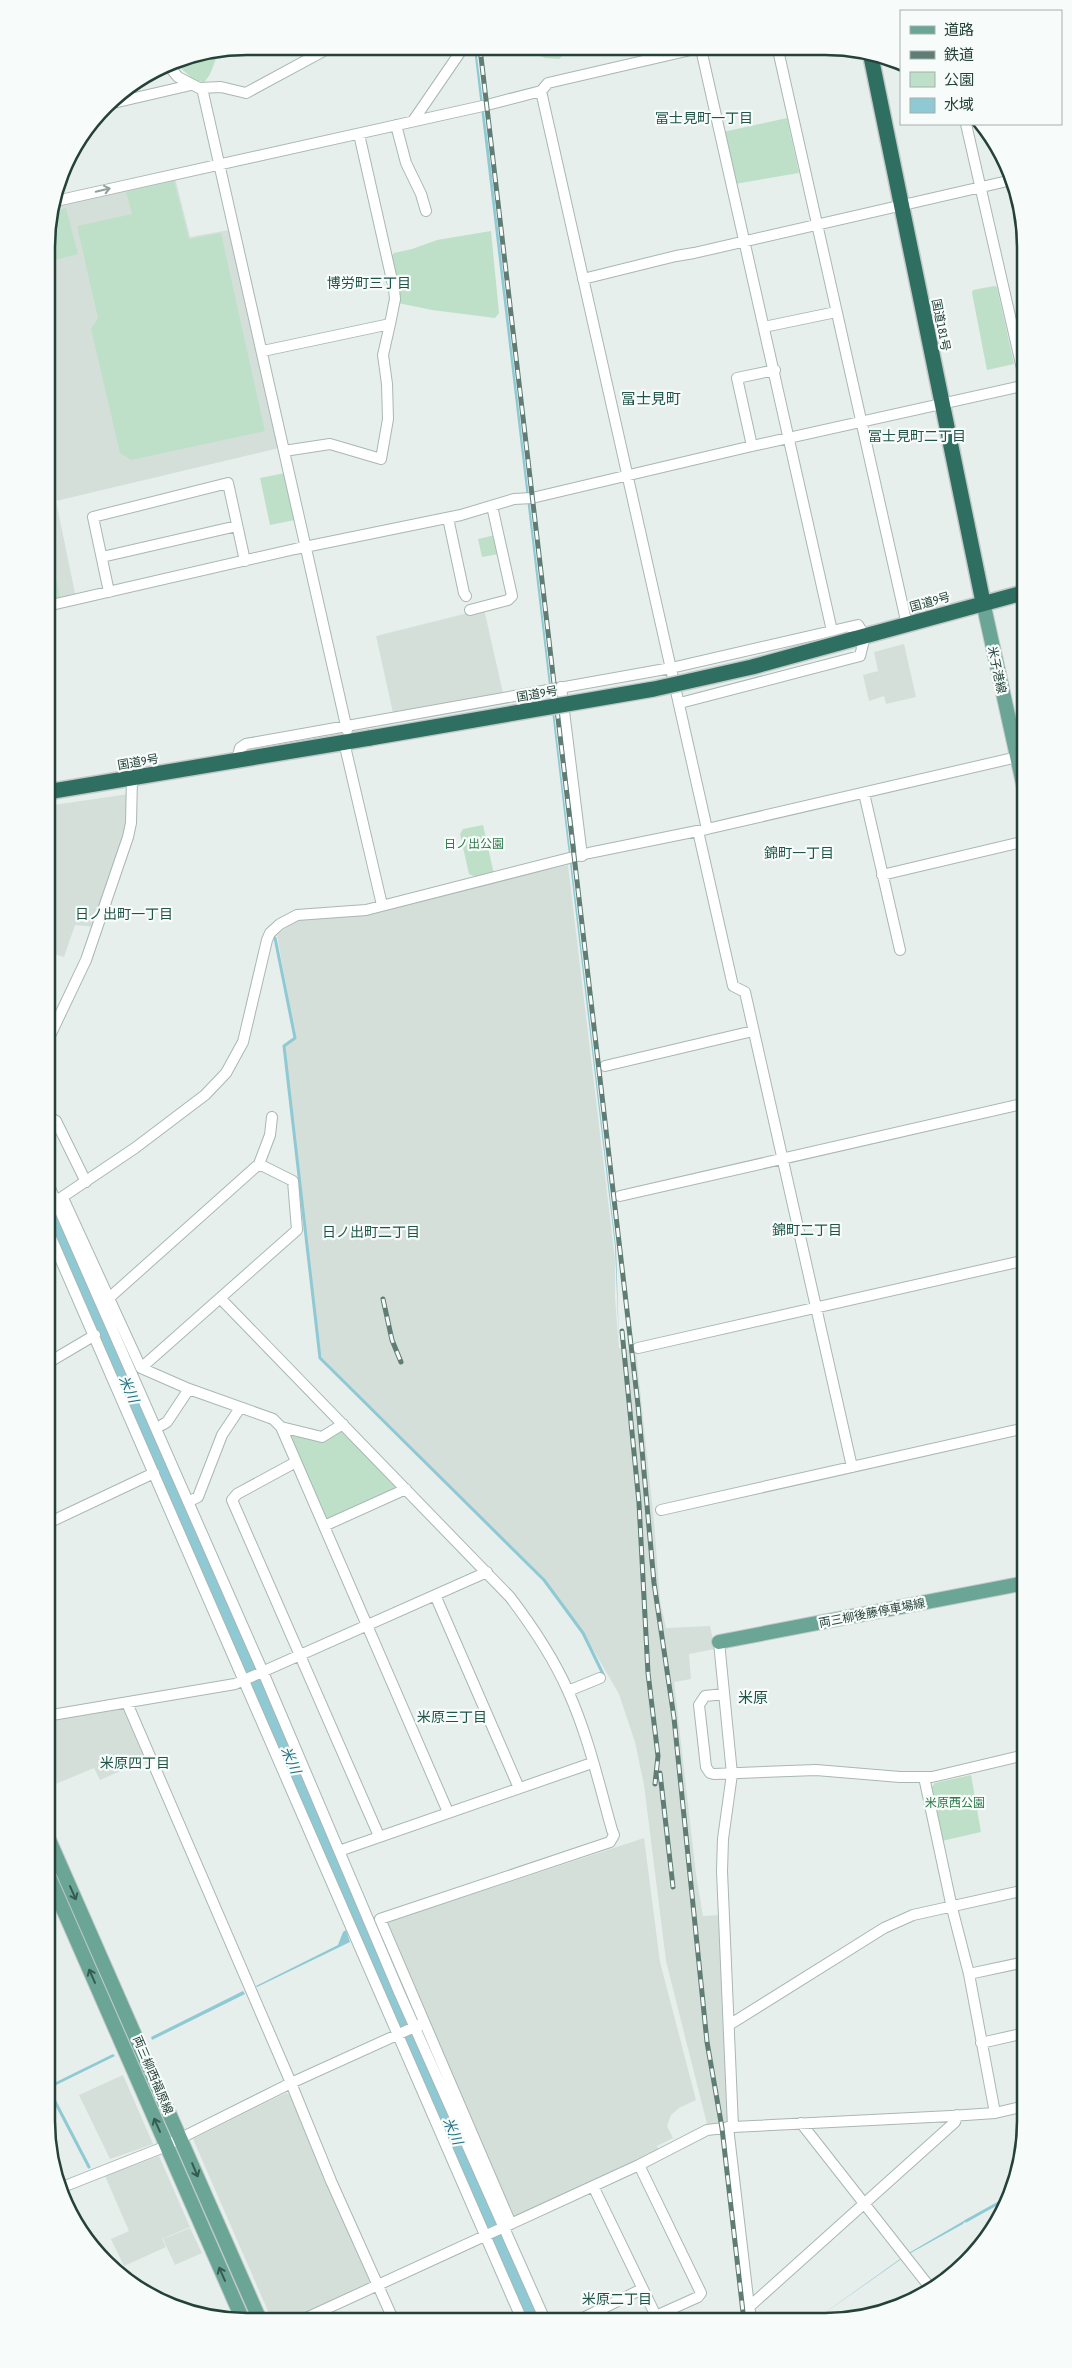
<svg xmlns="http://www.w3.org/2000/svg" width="1072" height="2368" font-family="'Asap Condensed','Noto Sans JP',sans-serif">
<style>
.built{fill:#d4dfda}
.green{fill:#bfe0c8}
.water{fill:#8ec9d4}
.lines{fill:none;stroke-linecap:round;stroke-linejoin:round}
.stream{stroke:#8ec9d4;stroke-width:3}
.river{stroke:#8ec9d4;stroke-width:18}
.minor-casing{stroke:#a8b8b2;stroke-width:12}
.major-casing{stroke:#c2cac8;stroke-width:16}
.highway-casing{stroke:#c2cac8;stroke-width:18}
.minor{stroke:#fff;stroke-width:10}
.major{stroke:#6aa596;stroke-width:14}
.highway{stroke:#2f6f62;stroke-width:15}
.rail-casing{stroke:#5f7d75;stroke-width:5}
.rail{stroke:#f7fbf9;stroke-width:3;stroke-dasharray:9;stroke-linecap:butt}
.highway-bridge-casing{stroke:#c2cac8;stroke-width:18;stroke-linecap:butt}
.highway-bridge{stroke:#2f6f62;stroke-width:15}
.oneway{stroke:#92a09c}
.oneway2{stroke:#365b51}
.labels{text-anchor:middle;stroke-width:4.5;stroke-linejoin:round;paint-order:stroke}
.street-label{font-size:12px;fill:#24423a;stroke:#f7fbf9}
.park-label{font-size:12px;fill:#2d7a4b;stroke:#f7fbf9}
.neighbourhood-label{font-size:14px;fill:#1f5548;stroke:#f7fbf9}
.water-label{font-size:14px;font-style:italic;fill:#1c6f80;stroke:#f7fbf9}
.quarter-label{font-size:15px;fill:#1f5548;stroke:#f7fbf9}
.rim{fill:none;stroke:#24423a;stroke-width:2.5}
</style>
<rect width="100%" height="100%" fill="#e6efeb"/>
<path class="built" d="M175,178L190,237L229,230L279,448L56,501L76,598L47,604V234L54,206Z
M484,609L503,693L393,713L376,636Z
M904,644L916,697L886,704L884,696L869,701L863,675L878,671L874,652Z
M129,794L127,829L95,927L75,925L64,957L47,952V806Z
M568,865L615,1260V1298L619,1348L636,1351L654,1522L660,1600L666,1628L710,1626L715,1649L689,1654L691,1679L674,1682L696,1874L703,1916L721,1915L728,2123L707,2124L666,1961L644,1785L635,1742L619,1694L584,1634L544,1579L322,1360L311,1286L284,1046L295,1038L277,935L293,922L303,919L363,915L477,886Z
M120,1709L124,1711L145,1760L100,1780L94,1768L46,1788V1721Z
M644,1838L660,1962L696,2100L679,2108L671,2115L667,2126L673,2138L657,2146L659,2150L514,2217L385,1928L388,1922Z
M123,2075L153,2144L110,2159L79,2095Z
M286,2093L290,2095L371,2281L370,2283L292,2318H271L193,2139Z
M159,2156L190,2227L162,2239L166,2247L124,2266L111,2239L129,2231L105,2176Z
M190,2228L202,2253L175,2265L163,2239Z"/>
<path class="green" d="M519,48H571L559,59L545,58Z
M220,52C213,61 213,74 204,82L194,80L173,61Z
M787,118L799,173L735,184L723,132Z
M174,181L189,239L221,233L265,431L131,460L120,453L91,329L98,318L77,226L132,214L126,192Z
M66,208L78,254L47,262V234L53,211Z
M491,231L499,313L495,318L432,310L398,303L391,257L394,253L412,249L437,240Z
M994,286L997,287L1014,364L987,370L972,293L973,290Z
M285,473L295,520L270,525L260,478Z
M495,535L499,554L482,557L478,539Z
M47,545H49L60,597L47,599Z
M483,825L494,874L476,877L469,874L460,834L463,829Z
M339,1431H344L398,1487L397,1490L329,1520L325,1519L290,1438L294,1433L323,1442Z
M971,1775L981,1832L942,1841L931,1788L935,1783Z
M46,1847L138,2057L143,2076L46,1852Z
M199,2196L250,2318L206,2219Z"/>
<path class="water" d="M474,48H476L489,151L616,1247L619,1343L615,1246Z
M346,1930L350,1942L257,1987L256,1986L338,1945L343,1932Z
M243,1991L245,1994L152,2040L151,2037Z
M113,2054L115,2056L46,2090V2087Z
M967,2219L963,2224L907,2255L812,2322L907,2254Z"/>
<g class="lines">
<path class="stream" d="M275,938L295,1038L284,1046L320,1358L544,1580L583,1633L603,1674
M48,2088L89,2167
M966,2221L1011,2196"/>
<path class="river" d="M46,1200L536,2320"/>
<g class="minor-casing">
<path id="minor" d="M701,49L832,631
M778,50L907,625
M167,64L178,77L199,88L221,87L246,93L331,47
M202,88L347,730
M541,91L707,829
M109,104L191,85
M413,121L463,48
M966,124L1026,386
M396,125L406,163L421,194L426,211
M56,201L487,105L541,91L548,83L695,49
M583,279L676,256L694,253L1012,180
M764,327L836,312
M263,351L390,324L395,299L394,289L359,134
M752,446L737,378L775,370
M284,451L330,444L381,459L388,419L387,384L383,355L390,324
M448,518L464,593L466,596
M102,557L237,526
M109,592L93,517L228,483L245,561
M47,606L295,549L461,515L514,499L532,498L752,446L1026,385
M470,610L508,600L512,596L492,506
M561,687L582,856
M344,742L382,905
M237,760L240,748L246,744L671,668L858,625L865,636L860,656L680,703
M864,793L900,950
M698,831L733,986L745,992L852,1467
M882,875L1026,841
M47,1042L86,960L128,837L131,823L132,778
M605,1066L753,1031
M46,1115L56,1121L86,1182
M259,1164L270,1135L272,1117
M46,1179L263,1672L399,1992L545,2320
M620,1196L1026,1103
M63,1198L141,1368L189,1389L273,1419L281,1427L448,1812
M46,1208L135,1148L205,1095L226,1073L243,1042L267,940L270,933L280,924L297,915L366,910L589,853L707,829L1026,755
M46,1226L522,2320
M109,1298L259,1164L293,1181L297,1230L141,1368
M220,1298L510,1597C532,1626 553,1657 568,1691C588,1735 599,1784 612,1830L614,1835L610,1842L380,1919L511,2224
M638,1348L1026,1260
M46,1364L95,1335
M162,1425L167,1422L189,1389
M281,1427L322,1437L343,1424
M296,1462L237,1494L232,1500L379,1836
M188,1502L198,1497L222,1435L240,1408
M661,1510L1025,1428
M46,1524L154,1473
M324,1526L406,1489
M435,1595L519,1788
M719,1642L732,1774L723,1839L722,1871L733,2127
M568,1691L600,1678
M724,1694L705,1696L699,1705L706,1767L710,1773L714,1774L816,1770L900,1777H932L1025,1755
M127,1703L291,2083L331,2181L393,2319
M46,1716L235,1684L487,1572
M924,1777L952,1908L969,1974L995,2113
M339,1851L592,1763
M969,1974L1025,1962
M729,2025L884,1928L913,1915L1025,1890
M981,2043L1025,2033
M801,2123L932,2290
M728,2127L749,2307L955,2122L957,2115
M593,2186L655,2314L658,2315L698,2297L701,2293L639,2165
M60,2188L159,2149L291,2083L421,2024
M749,2307L752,2321
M304,2319L639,2165L707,2130L733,2127L951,2116L995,2113L1025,2106
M579,2320L642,2289"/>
</g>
<g class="major-casing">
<path id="major" d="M983,602L1026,797
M719,1642L1025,1583
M46,1833L259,2318
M46,1870L242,2318"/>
</g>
<g class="highway-casing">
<path id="highway" d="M870,52L983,602
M850,640L1026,592
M47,792L370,738"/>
</g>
<use href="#minor" class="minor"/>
<use href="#major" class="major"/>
<use href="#highway" class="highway"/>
<g class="rail-casing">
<path id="rail" d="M480,48L638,1405L654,1583L674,1718L707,2042L722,2128L744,2321
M383,1299L392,1340L401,1362
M622,1331L639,1503L648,1673L658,1756L655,1784
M660,1773L673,1887"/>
</g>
<use href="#rail" class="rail"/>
<g class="highway-bridge-casing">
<path id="highway-bridge" d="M370,738L654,689L752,667L850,640"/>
</g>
<use href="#highway-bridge" class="highway-bridge"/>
</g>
<defs><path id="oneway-shaft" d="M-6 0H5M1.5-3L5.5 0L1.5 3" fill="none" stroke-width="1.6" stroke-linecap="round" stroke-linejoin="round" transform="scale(1.25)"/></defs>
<use class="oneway" href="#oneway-shaft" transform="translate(103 190) rotate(-13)"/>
<g class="oneway2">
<use href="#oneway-shaft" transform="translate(73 1893) rotate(66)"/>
<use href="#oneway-shaft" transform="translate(92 1976) rotate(-114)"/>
<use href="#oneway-shaft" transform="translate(157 2125) rotate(-114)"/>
<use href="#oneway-shaft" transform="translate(195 2170) rotate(67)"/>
<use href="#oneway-shaft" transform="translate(222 2274) rotate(-114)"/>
</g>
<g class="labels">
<g class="street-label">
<text transform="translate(941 325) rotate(79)" y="4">国道181号</text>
<text transform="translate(930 602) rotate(-16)" y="4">国道9号</text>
<text transform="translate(997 670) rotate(78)" y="4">米子港線</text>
<text transform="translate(537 694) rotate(-10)" y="4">国道9号</text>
<text transform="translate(138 762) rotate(-10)" y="4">国道9号</text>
<text transform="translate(872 1613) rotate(-11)" y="4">両三柳後藤停車場線</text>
<text transform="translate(153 2075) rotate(67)" y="4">両三柳西福原線</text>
</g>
<g class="park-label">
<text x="474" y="848">日ノ出公園</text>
<text x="955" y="1807">米原西公園</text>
</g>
<g class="neighbourhood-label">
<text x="704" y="123">冨士見町一丁目</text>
<text x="369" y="288">博労町三丁目</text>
<text x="917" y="441">冨士見町二丁目</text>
<text x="799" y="858">錦町一丁目</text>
<text x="124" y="919">日ノ出町一丁目</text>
<text x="807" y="1235">錦町二丁目</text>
<text x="371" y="1237">日ノ出町二丁目</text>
<text x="452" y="1722">米原三丁目</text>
<text x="135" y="1768">米原四丁目</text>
<text x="617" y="2304">米原二丁目</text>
</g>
<g class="water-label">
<text transform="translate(129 1389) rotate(66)" y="5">米川</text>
<text transform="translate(291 1760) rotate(66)" y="5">米川</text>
<text transform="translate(453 2131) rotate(66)" y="5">米川</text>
</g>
<g class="quarter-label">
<text x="651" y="404">冨士見町</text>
<text x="753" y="1703">米原</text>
</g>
</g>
<path d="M0 0H1072V2368H0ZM247 55H825A192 192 0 0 1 1017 247V2121A192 192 0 0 1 825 2313H247A192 192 0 0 1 55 2121V247A192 192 0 0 1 247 55Z" fill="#f7fbf9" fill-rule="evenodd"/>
<path class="rim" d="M247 55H825A192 192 0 0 1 1017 247V2121A192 192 0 0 1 825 2313H247A192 192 0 0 1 55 2121V247A192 192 0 0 1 247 55Z"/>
<rect x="900" y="10" width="162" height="115" fill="#f7fbf9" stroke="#a3b1ad"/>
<rect x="910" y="26" width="25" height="8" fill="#6aa596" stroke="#a3b1ad"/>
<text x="944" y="35" font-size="15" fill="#24423a">道路</text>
<rect x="910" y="51" width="25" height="8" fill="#5f7d75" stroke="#a3b1ad"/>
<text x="944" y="60" font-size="15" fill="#24423a">鉄道</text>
<rect x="910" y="72" width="25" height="15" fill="#bfe0c8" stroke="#a3b1ad"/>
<text x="944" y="85" font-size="15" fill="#24423a">公園</text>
<rect x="910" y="98" width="25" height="15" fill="#8ec9d4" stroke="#a3b1ad"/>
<text x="944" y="110" font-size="15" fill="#24423a">水域</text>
</svg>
